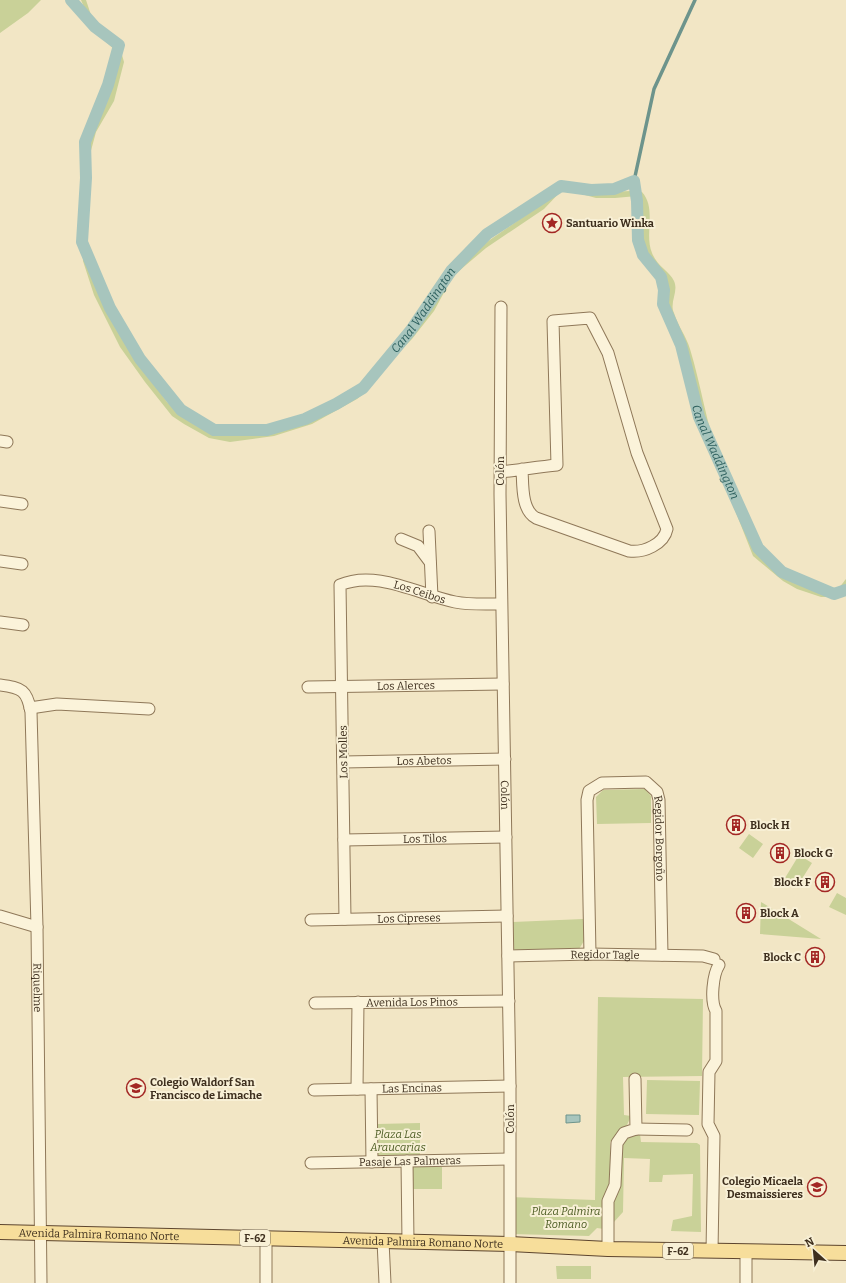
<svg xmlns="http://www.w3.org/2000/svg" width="846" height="1283" font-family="Bitter,serif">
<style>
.green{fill:#c9d198}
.water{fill:#a7c5bd;stroke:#6d948c}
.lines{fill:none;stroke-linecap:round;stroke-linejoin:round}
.stream{stroke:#6d948c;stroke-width:3.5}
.canal{stroke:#a7c5bd;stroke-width:12}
.minor-casing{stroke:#8f7859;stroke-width:13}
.major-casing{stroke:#5d452e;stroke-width:16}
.minor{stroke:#fbf3da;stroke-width:11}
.major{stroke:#f7de9b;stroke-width:14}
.labels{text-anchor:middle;stroke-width:4;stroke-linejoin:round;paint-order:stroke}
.shield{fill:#f8f0d6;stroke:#766955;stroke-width:1}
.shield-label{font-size:10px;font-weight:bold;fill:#3e2f1e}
.poi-label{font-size:11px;font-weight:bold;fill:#3e2f1e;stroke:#f8f0d6;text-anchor:start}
.street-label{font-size:11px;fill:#3e2f1e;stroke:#f8f0d6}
.park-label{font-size:11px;font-style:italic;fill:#4c5c23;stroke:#f8f0d6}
.water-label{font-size:12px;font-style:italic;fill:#2c5f5d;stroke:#f8f0d6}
</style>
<rect width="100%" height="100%" fill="#f2e6c5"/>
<path class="green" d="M0,0H41L28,13L0,33Z
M81,0H86L92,18L120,48L124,62L114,101L96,132L89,158L87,253L91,269L100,294L129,350L167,402L181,415L198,427L229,435L244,434L284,426L341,403L355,394L417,326L453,269L471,253L536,208L548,198L557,186L566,182C578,187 590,192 603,193C617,193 629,189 642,192C657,209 644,233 652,253C657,266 670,272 674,281C679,292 669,302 674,313C678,326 686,336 690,349C701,385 706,422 719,458C731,488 744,518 755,548C765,565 811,598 832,591C839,589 842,584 846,579V587L840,593L829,597H821L797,589L783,581L753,556L709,444L682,341L666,308L668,287L665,280L656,274L647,258L642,237V205L637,196L615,198H596L563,189L544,209L486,248L453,276L434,311L412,339L399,352L367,391L357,399L312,424L274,436L230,442L209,438L184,424L172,416L145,382L120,347L94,295L83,261L82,231L84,148L89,129L107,102L119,62L115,50L97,34L92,26Z
M645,789L651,796V823L597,824L596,797L603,790Z
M749,834L763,844L753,858L739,848Z
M799,855L812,863L798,885L785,878Z
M837,893L846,898V915L829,907Z
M761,902L821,939L760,934Z
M583,919L584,941L579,949L517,951L514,949L513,922Z
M598,997L703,999L702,1076L623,1077L624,1115L631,1116L627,1125L610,1142L612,1183L604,1229L597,1228L589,1236L510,1234L509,1197L595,1200Z
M647,1080L700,1081L699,1115L646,1114Z
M420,1123V1167H442V1189H412L411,1156L377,1157V1124Z
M633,1134H640L641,1142L697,1143L700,1145L701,1232L671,1231L673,1220L692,1216L693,1174L663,1175L662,1182H649L650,1159L624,1158L623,1212L614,1222C612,1193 617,1165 625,1137Z
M556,1266H591V1279H557Z"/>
<path class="water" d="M566,1115H580V1122L566,1123Z"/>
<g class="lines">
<path class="stream" d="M634,181L654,89L695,0"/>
<path class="canal" id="s1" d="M71,0L95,27L119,45L108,85L85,142L86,178L82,242L110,308L140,359L181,410L214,430H267L305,419L336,404L363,388L411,330L451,271L487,234L561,186L591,190L614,189L634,181L637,201L638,240L643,255L661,277L664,290L663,304L681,345L699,417L758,548L782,572L834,594L846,590"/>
<g class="minor-casing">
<g id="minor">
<path id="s2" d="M501,307L500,494L510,1086V1283"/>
<path d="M0,441L7,442"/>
<path d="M500,472C519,470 538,467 557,465L553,321L590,318L608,353L637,453L667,529C664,544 644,553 629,551L536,518C521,510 523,484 522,469"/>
<path d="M0,501L22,504"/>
<path d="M429,531L432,597"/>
<path d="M401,539L418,546L430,562"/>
<path d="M0,561L22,564"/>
<path d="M0,622L23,625"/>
<path id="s3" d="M0,685C22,688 27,690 31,712L37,927L41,1283"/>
<path id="s4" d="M308,687L503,684"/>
<path d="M30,708L57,704L149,709"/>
<path id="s5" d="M343,762L505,759"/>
<path id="s6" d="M344,840L506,837"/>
<path d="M0,916L37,927"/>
<path id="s7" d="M345,919L340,585C376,569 420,595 455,602C470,605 486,604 501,604"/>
<path id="s8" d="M311,920L507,916"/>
<path id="s9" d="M590,954L587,800L589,791L602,783L646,782L657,792L659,800L662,955"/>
<path id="s10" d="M508,956L590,954L703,956L714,959"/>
<path id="s11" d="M315,1003L509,1001"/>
<path d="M357,1089L358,1002"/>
<path d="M371,1089L372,1162"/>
<path id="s12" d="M314,1090L510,1086"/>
<path d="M636,1129L687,1130"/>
<path d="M407,1161L408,1242"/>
<path id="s13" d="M311,1163L509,1159"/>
<path d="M266,1238V1283"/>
<path d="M383,1241L385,1283"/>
<path d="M608,1249V1201L615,1185L617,1143L624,1133L636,1129L635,1079"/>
<path d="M712,1251L714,1136L708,1124L709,1072L716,1061V1011C710,1001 713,974 719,965"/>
<path d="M746,1252V1283"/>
</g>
</g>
<g class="major-casing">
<g id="major">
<path id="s14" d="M0,1232L510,1244L608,1249L846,1253"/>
</g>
</g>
<use href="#minor" class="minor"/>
<use href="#major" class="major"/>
</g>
<defs>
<g id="sight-ring" transform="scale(1)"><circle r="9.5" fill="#f8f0d6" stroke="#a32724" stroke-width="1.5"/><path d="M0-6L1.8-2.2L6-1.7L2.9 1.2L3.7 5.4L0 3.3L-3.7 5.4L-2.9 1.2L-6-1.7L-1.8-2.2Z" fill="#a32724"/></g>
<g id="building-ring" transform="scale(1)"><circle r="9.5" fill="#f8f0d6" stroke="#a32724" stroke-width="1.5"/><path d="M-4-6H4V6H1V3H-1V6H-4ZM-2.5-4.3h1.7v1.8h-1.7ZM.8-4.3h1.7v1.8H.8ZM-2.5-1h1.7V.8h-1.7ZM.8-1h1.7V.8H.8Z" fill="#a32724"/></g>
<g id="school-ring" transform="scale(1)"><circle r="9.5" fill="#f8f0d6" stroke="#a32724" stroke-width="1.5"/><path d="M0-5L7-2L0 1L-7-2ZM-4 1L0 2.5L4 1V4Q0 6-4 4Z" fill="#a32724"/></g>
</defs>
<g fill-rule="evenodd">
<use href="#sight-ring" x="552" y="223"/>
<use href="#building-ring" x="736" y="825"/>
<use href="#building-ring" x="780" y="853"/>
<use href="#building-ring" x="825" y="882"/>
<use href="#building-ring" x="746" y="913"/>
<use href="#building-ring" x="815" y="957"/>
<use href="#school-ring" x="136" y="1088"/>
<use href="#school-ring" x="817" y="1187"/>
</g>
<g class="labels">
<g class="shield">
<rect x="240" y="1230" width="30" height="16" rx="3"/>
<rect x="663" y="1243" width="30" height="16" rx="3"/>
</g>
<g class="shield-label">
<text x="255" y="1242">F-62</text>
<text x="678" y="1255">F-62</text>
</g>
<g class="poi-label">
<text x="566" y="227">Santuario Winka</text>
<text x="750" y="829">Block H</text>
<text x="794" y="857">Block G</text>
<text x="811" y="886" text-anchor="end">Block F</text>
<text x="760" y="917">Block A</text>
<text x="801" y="961" text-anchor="end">Block C</text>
<text x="150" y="1086">Colegio Waldorf San<tspan x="150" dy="13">Francisco de Limache</tspan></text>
<text x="803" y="1185" text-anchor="end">Colegio Micaela<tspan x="803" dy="13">Desmaissieres</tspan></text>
</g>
<g class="street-label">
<text transform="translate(500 471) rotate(-90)" y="4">Colón</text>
<text dy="4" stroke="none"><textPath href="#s7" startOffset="416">Los Ceibos</textPath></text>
<text dy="4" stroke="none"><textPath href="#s4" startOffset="98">Los Alerces</textPath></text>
<text transform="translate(343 752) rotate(-91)" y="4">Los Molles</text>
<text dy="4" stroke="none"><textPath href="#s5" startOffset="81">Los Abetos</textPath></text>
<text dy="4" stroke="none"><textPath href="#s2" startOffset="488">Colón</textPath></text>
<text dy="4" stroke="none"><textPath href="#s6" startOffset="81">Los Tilos</textPath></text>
<text dy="4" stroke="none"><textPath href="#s9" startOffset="284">Regidor Borgoño</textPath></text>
<text dy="4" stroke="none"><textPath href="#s8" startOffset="98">Los Cipreses</textPath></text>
<text dy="4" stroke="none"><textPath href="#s10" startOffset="97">Regidor Tagle</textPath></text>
<text dy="4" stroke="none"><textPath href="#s3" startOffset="322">Riquelme</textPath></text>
<text dy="4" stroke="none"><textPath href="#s11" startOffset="97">Avenida Los Pinos</textPath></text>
<text dy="4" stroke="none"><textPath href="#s12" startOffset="98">Las Encinas</textPath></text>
<text transform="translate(510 1119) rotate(-90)" y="4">Colón</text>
<text dy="4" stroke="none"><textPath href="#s13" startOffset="99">Pasaje Las Palmeras</textPath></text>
<text dy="4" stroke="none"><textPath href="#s14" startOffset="99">Avenida Palmira Romano Norte</textPath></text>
<text dy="4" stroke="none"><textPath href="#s14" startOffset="423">Avenida Palmira Romano Norte</textPath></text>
</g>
<g class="park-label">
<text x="398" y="1138">Plaza Las<tspan x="398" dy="13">Araucarias</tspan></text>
<text x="566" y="1215">Plaza Palmira<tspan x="566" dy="13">Romano</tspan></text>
</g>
<g class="water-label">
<text dy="4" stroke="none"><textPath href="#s1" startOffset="761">Canal Waddington</textPath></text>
<text dy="4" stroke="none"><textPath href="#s1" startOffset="1312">Canal Waddington</textPath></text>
</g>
</g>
<g transform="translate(814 1251) rotate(333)" stroke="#f8f0d6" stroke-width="3" paint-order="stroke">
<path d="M0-3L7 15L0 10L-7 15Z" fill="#3e2f1e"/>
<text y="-6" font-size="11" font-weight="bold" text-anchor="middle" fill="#3e2f1e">N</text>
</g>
</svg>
